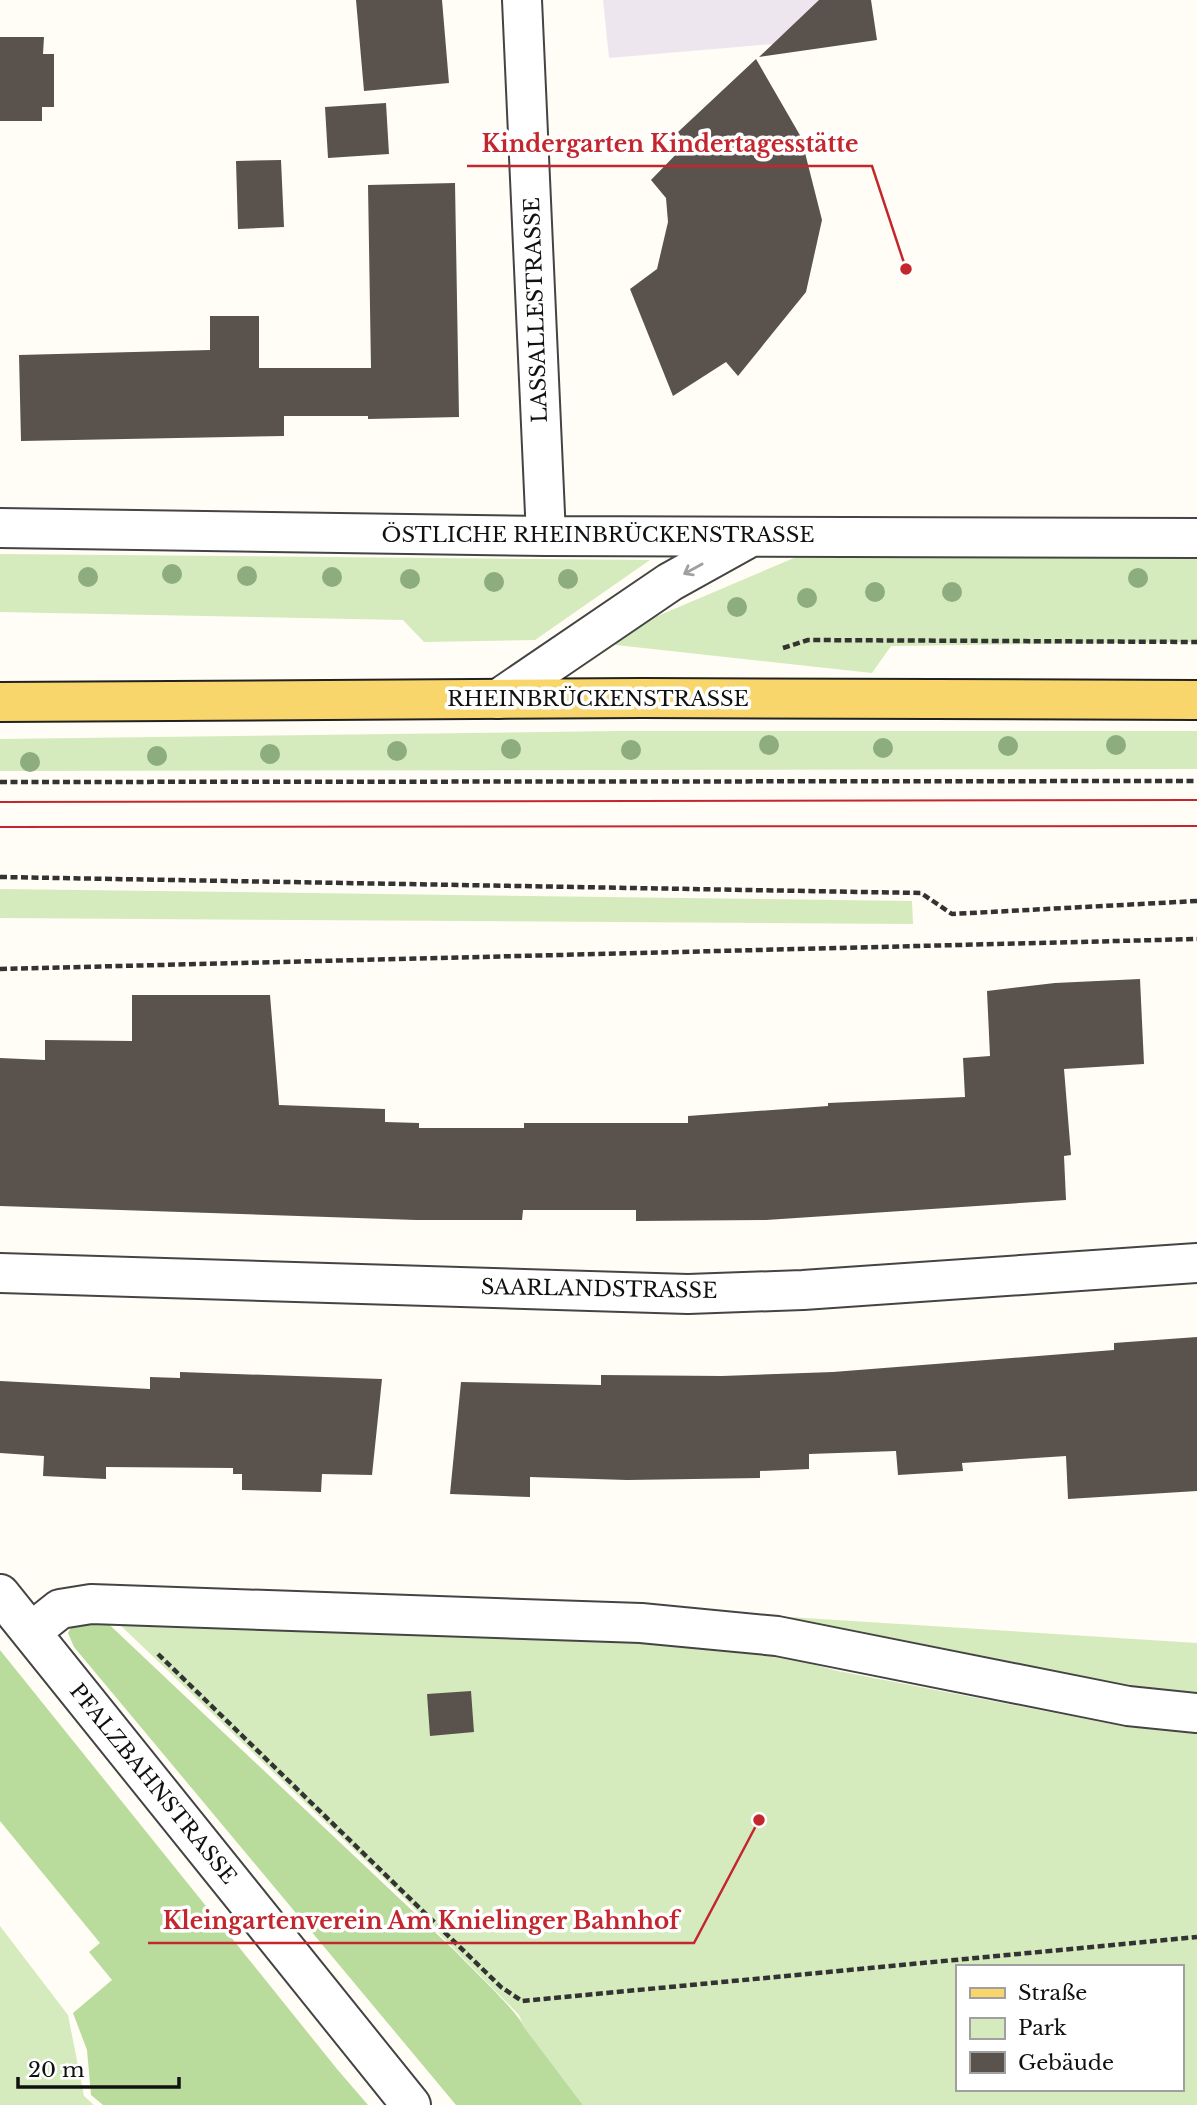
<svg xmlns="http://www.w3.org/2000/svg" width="1197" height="2105" font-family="'Libre Baskerville',serif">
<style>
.industrial{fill:#eee6ef}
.green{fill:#d5ebbd;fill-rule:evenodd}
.forest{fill:#b9dc9c}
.building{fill:#5a524d}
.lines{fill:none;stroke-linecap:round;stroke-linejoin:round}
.minor-casing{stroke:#444;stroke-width:42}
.major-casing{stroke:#222;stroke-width:42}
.path{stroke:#333;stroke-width:4.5;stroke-dasharray:7 3.5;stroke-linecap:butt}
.minor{stroke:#fff;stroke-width:38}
.major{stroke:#f9d66b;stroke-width:38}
.tram{stroke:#c4262e;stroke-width:2}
.tree{fill:#8dad7f}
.oneway{stroke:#a0a0a0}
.labels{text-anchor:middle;stroke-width:7;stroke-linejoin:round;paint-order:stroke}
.street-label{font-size:21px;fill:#111;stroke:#fff}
.leader{fill:none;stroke:#c4262e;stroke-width:2.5}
.callout-dot{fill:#c4262e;stroke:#fff;stroke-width:2.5}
.callout-label{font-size:23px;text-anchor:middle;font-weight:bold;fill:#c4262e;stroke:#fff;stroke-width:7;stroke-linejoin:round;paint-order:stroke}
</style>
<rect width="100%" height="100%" fill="#fffdf5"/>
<path class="industrial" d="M603,0H850L819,40L609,58Z"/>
<path class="green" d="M0,554L650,560L535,640L424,642L403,620L0,612Z
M1197,555V642L891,646L872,673L616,645L611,639L620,632L794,558Z
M618,731H1197V769L0,771V739Z
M0,889L912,901L913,924L0,918Z
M712,1612L1197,1643V1699Z
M116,1621L392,1634L625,1637L754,1649L838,1671L1127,1727L1197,1730V2105H583L524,2027L519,2015L400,1894ZM957,1967H1181V2089H957Z
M0,1926L68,2015L84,2096L94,2105H0Z"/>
<path class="forest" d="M97,1613L456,1952C471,1968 519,2013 524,2027L583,2105H456L74,1647L68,1633L73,1623Z
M0,1650L337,2069L368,2105H103L91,2095L87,2050L73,2013L112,1980L89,1952L100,1943L0,1821Z"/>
<path class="building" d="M356,0H442L449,83L364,91Z
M819,0H871L877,40L759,57Z
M0,37H44L43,54H54V107H42V121H0Z
M756,59L801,137L822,220L806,292L738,376L726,362L673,396L630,289L657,269L668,222L666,198L651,180L686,144L678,132Z
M386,103L389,154L328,158L325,107Z
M281,160L284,227L238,229L236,161Z
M455,183L459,417L368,419V416H284V436L21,441L19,355L210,350V316H259V368H371L368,185Z
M1140,979L1144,1064L1064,1069L1071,1155L1064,1156L1066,1200L766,1220L636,1221V1210H523L522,1220H416L0,1206V1058L45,1060V1040L132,1041V995H270L279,1105L385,1109V1122L419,1123V1128H524V1123H688V1116L828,1106V1103L965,1097L963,1058L990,1056L987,991L1055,983Z
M1197,1337V1491L1068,1499L1066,1456L962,1463L963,1471L898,1475L896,1451L809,1454V1469L760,1471V1478L627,1480L530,1477V1497L450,1494L461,1382L601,1385V1375L722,1376L833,1372L1114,1350V1343Z
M180,1372L382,1379L372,1475L322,1474L321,1492L242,1490V1474H233V1468L106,1467V1479L43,1476L44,1456L0,1453V1381L150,1389V1377L180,1378Z
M471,1691L474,1732L430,1736L427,1694Z"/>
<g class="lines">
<g class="minor-casing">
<path id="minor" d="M522,0L546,536
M0,528L546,536L1197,538
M498,699L670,582L751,537
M0,1273L688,1294L803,1290L1197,1263
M0,1594L411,2105
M31,1632L60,1609L91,1604L641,1623L777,1636L1128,1706L1197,1713"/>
</g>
<g class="major-casing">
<path id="major" d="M0,702L642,698L1197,700"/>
</g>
<path class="path" d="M783,648L808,640L1197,642
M0,782L1197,781
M0,877L921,893L952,914L1197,901
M0,969L1197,939
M158,1654L501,1987L522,2001L1197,1937"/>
<use href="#minor" class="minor"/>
<use href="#major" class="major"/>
<path class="tram" d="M0,802L1197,800
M0,827L1197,826"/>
</g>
<g class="tree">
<circle cx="172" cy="574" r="10"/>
<circle cx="247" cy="576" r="10"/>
<circle cx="88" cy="577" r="10"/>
<circle cx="332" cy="577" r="10"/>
<circle cx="1138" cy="578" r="10"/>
<circle cx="410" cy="579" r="10"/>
<circle cx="568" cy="579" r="10"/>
<circle cx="494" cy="582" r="10"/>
<circle cx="875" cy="592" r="10"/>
<circle cx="952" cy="592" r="10"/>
<circle cx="807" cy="598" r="10"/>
<circle cx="737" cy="607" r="10"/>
<circle cx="769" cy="745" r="10"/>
<circle cx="1116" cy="745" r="10"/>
<circle cx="1008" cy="746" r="10"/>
<circle cx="883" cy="748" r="10"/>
<circle cx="511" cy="749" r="10"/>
<circle cx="631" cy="750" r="10"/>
<circle cx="397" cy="751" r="10"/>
<circle cx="270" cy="754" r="10"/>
<circle cx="157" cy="756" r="10"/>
<circle cx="30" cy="762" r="10"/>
</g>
<defs><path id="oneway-shaft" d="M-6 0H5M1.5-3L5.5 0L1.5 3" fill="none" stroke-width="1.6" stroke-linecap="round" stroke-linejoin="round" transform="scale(1.75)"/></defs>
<use class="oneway" href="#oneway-shaft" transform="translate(693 569) rotate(151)"/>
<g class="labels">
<g class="street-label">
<text transform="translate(536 310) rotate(-92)" y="7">LASSALLESTRASSE</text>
<text x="598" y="542">ÖSTLICHE RHEINBRÜCKENSTRASSE</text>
<text x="598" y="706">RHEINBRÜCKENSTRASSE</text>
<text transform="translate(599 1289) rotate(1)" y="7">SAARLANDSTRASSE</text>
<text transform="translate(153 1784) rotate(51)" y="7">PFALZBAHNSTRASSE</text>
</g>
</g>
<path class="leader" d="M906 269L872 166H467M759 1820L694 1943H148"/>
<g class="callout-dot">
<circle cx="906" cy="269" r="7"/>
<circle cx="759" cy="1820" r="7"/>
</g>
<g class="callout-label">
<text x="670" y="152">Kindergarten Kindertagesstätte</text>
<text x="421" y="1929">Kleingartenverein Am Knielinger Bahnhof</text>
</g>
<rect x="956" y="1965" width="228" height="126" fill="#ffffff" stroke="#a0a0a0" stroke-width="2"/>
<rect x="970" y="1988" width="35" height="10" fill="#f9d66b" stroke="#a0a0a0" stroke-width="2"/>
<text x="1018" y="2000" font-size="21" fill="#111111">Straße</text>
<rect x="970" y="2018" width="35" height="21" fill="#d5ebbd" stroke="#a0a0a0" stroke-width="2"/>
<text x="1018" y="2035" font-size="21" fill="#111111">Park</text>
<rect x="970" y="2052" width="35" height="21" fill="#5a524d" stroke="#a0a0a0" stroke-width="2"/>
<text x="1018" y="2070" font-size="21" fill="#111111">Gebäude</text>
<path d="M18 2077v10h161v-10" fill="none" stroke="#111111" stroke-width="3.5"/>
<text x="28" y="2077" font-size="21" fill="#111111" stroke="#ffffff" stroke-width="5" paint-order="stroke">20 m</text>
</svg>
